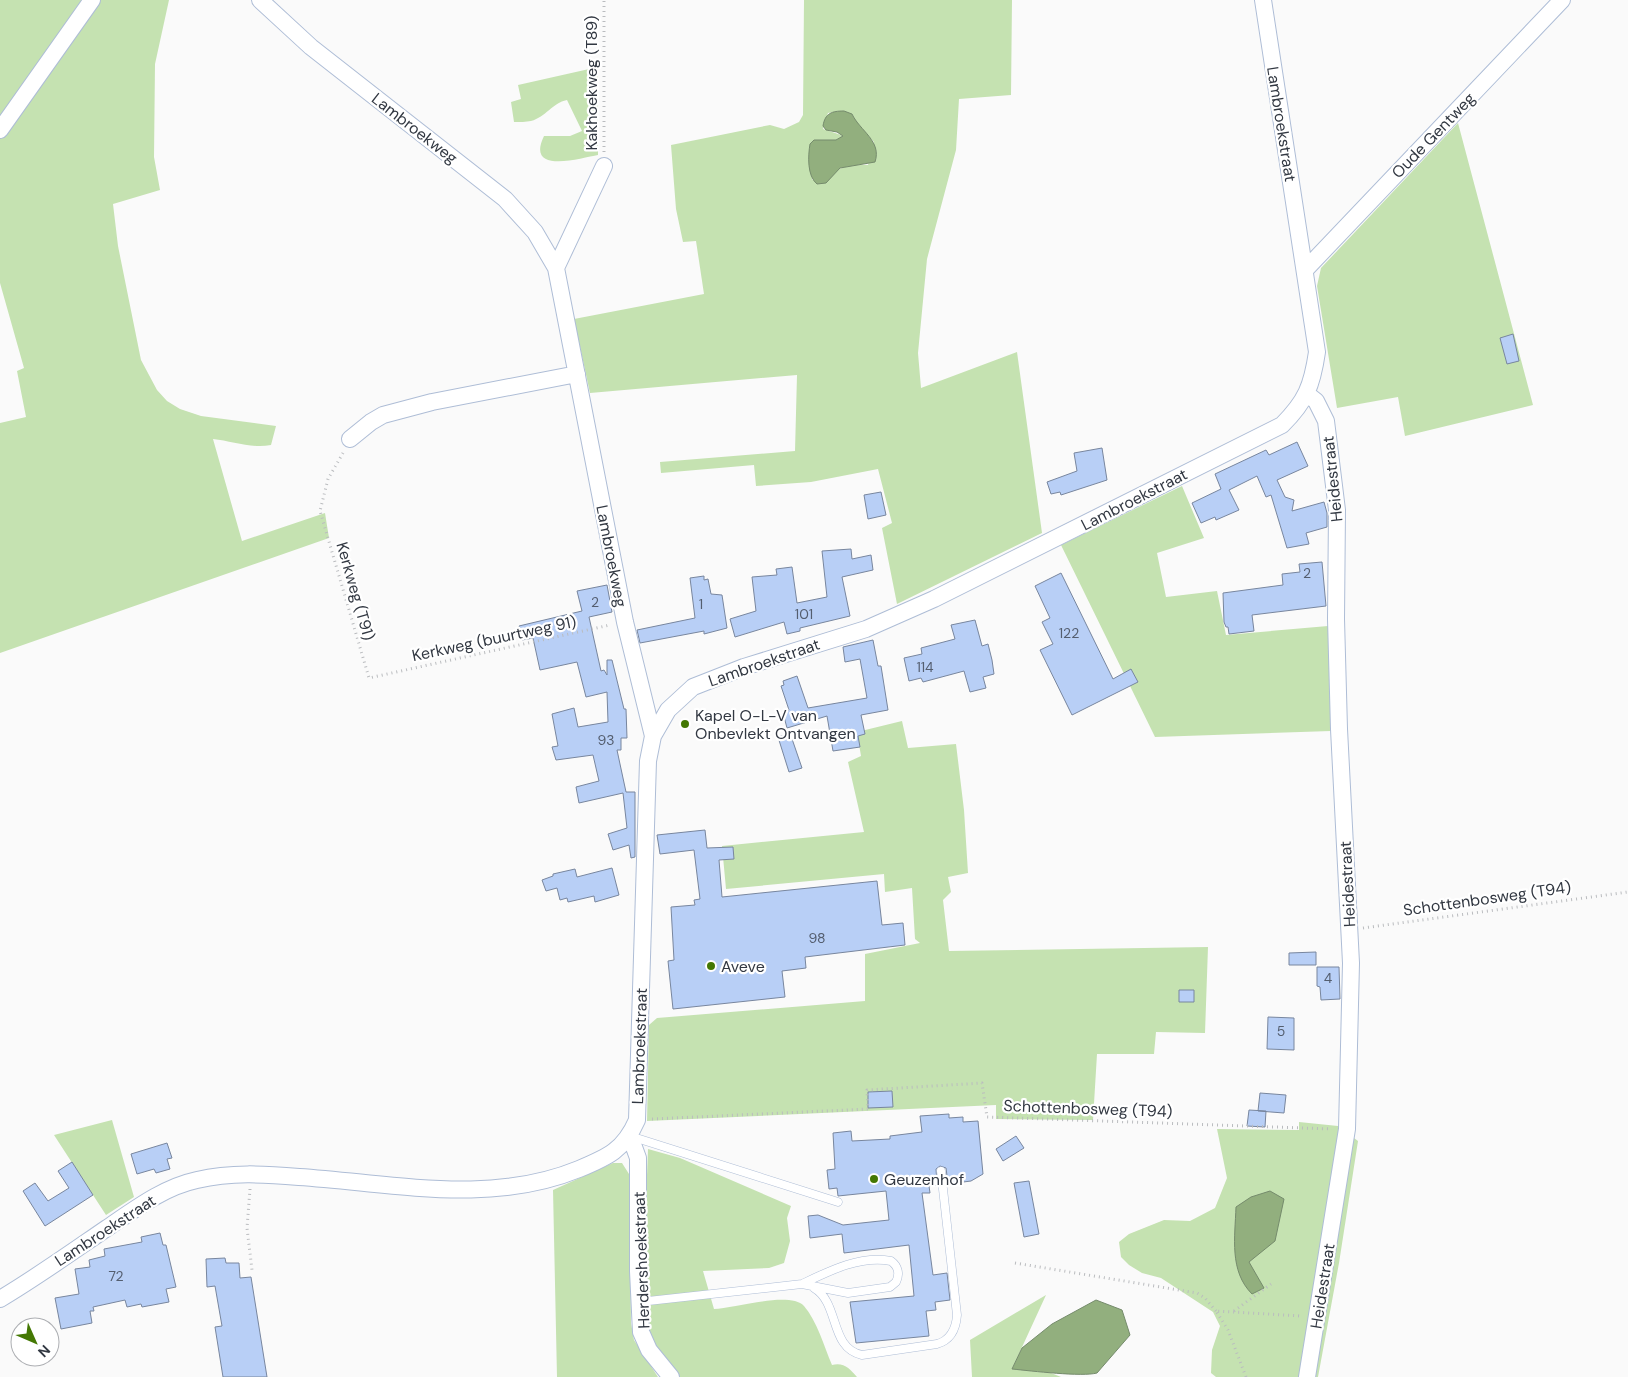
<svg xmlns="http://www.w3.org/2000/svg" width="1628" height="1377" font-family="'DM Sans',sans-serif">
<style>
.green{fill:#c5e2b1;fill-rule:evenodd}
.water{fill:#92af7e;stroke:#758b6c}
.building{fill:#b8cff6;stroke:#78869e}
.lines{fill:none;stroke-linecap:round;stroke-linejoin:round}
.service-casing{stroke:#aebdd6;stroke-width:9}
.minor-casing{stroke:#aebdd6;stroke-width:18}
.path{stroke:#babcbf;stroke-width:3;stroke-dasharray:1 4;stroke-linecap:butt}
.service{stroke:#fff;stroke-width:8}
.minor{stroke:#fff;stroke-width:16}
.poi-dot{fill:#447803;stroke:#fff;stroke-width:2}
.labels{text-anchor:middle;stroke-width:4.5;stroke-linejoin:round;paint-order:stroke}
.number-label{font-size:14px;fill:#545e6f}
.street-label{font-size:16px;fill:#323842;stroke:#fff}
.poi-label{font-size:16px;fill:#323842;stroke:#fff;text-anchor:start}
</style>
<rect width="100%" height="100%" fill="#fafafa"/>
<path class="green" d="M0,0H84L0,121Z
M98,0H169L155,64L154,157L160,190L113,204L118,246L141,360L157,390L167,401L180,409L201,416L276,426L271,445C252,449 232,441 213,439L242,541L325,513L329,538L0,653V423L26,417L17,371L24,368L0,283V138Z
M804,0H1012L1011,95L959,99L956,150L927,259L918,353L921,388L1017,352L1042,533L897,604L882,528L892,523L878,469L811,482L756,486L754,465L661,473L660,462L795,451L797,375L590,393L574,319L704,294L696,241L683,242L676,209L671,145L770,125L784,129L799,122L803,115ZM839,111L852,114L856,123L874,142L868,165C847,163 831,172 812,180L814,140H836L844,136L823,129L828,113Z
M598,67V155C581,158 525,175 544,136H570L582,131L567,100C552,103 546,117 531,121C526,122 520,122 514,122L511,102L521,99L518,85Z
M1458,123L1533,405L1405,436L1398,397L1337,408L1317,286L1321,268Z
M1182,486L1204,538L1157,553L1166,597L1217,591L1226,635L1328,626L1331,731L1155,737L1061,545Z
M902,721L908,748L956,744L964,810L968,873L948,877L951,892L943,900L949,951L1208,947L1205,1033L1156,1032L1154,1054H1097L1093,1120L996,1119V1105L647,1121L649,1025L657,1018L865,1001V954L920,943L915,939L912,888L885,892L884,874L726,889L722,846L864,832L848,762L861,756L857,732Z
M112,1120L134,1197L106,1215L54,1135Z
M1299,1122L1338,1126L1358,1141L1339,1263L1318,1377H1216L1211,1373L1212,1350L1220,1326L1213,1312L1161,1278L1142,1273L1129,1265L1121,1257L1119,1242L1129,1234L1164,1220L1190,1221L1215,1208L1227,1178L1217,1129L1299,1130Z
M648,1149L680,1158L791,1206L787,1218L790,1241L784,1263L769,1268L703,1271L714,1309C734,1308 790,1291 804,1306C817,1321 824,1346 832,1365C844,1362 850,1369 857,1377H679L659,1355L650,1336L645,1228Z
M613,1163H622L629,1174L631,1323L634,1340L658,1377H557L553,1190Z
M1046,1295L1012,1369L1051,1373L1061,1377H972L970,1340Z"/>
<path class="water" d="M844,111L852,114C860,131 882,141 875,162L840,168L826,183L817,184C807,176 808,156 810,144L814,140H836L843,136L837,132L826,130L823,126C825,113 832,111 844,111Z
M1270,1191L1284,1199L1275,1241L1249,1262L1264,1288L1252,1294C1229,1271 1235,1237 1236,1207L1251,1197Z
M1096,1300L1122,1310L1130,1335L1097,1373C1082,1377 1032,1371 1012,1369L1022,1348L1052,1324Z"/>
<path class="building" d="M1513,334L1519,361L1507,364L1500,338Z
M1297,442L1308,466L1277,480L1285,497L1294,500L1292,511L1324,502L1327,513V527L1306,533L1309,544L1287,548L1271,495L1266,497L1257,476L1229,490L1239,510L1216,520L1215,517L1201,523L1192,503L1221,489L1215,474L1266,450L1269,455Z
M1102,448L1107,480L1061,495L1060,492L1051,494L1047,482L1077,471L1074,453Z
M881,492L886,515L868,519L864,495Z
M851,549L852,559L871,555L873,570L842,577L850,616L800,628V631L787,634L784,622L735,637L730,619L756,611L752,577L777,575L776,569L792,567L797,603L827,597L822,551Z
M1322,562L1326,606L1252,615L1254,631L1229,634L1228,627H1226L1224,622L1223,593L1283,585L1282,574L1300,572L1299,564Z
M1061,573L1113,679L1131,669L1138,682L1072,715L1040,650L1053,644L1042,622L1050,618L1035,586Z
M704,576V580L708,579L711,594L722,595L727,628L704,634V631L640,643L637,630L695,618L690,578Z
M607,585L612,612L589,617L601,671L604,670L607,675V660H612L624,709H626L627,738H621V750H617L626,792H635V857L631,858L629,845L613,850L608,834L627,828L623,793L579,803L576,787L599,781L593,755L556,760L552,747L558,746L552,714L574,708L578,727L608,722L607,692L586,697L577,662L540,670L533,638L522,640L519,626L582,611L577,591Z
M975,620L982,646L988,644L992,660L994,674L983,677L986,688L970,692L964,671L923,682L921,678L909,681L904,658L922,654L921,648L955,639L951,625Z
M873,640L878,666H881L888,710L861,715L865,734L858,736L860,747L833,751L827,716L787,728L783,713L789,710L781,686L784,685L783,681L797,676L808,708L867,698L860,659L845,662L843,647Z
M790,733L802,768L789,772L778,737Z
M705,830L707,848L733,847L734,859L719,860L722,897L877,881L882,925L903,923L905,945L805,957L806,968L782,971L785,997L673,1009L668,961L674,960L671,907L695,905L694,900L700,899L694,850L660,854L657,835Z
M612,868L619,895L595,902L594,896L568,902L567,898L560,900L557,888L546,891L542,880L553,876V874L575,869L577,877Z
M1316,952V965H1289V953Z
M1317,967H1339L1340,999L1321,1000L1320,987L1317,986Z
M1179,990H1194V1002H1179Z
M1268,1017L1294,1018V1050L1267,1049Z
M892,1091L893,1107L868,1108V1092Z
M1260,1093L1286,1095L1284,1113L1258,1111Z
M1249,1110L1266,1111L1265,1127L1247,1126Z
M949,1114V1118L963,1117V1122L978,1121L983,1174L971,1181L948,1184L946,1168L940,1166L936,1169L937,1185L929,1186L930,1193H922L933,1275L947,1273L950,1300L935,1302L936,1310L926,1311L929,1336L856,1343L850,1302L914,1296L909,1245L844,1253L842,1234L810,1238L808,1216L818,1215L843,1225L889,1220L886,1191L838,1196L837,1188L829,1189L827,1170L835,1169L833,1133L851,1131L852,1141L890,1139V1136L922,1132L920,1116Z
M1016,1136L1024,1148L1003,1161L996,1149Z
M167,1143L172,1158L167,1159L170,1169L156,1173L154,1169L137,1174L131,1154Z
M72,1162L93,1195L45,1226L23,1191L35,1183L48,1201L69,1188L58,1171Z
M1029,1181L1039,1234L1024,1237L1014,1183Z
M160,1233L163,1245H166L176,1287L166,1289L169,1302L142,1307L141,1304L127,1307L125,1300L93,1307L94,1311H90L92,1323L61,1329L55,1298L79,1294L75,1269L90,1267L89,1260L105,1256L104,1249L142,1242L141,1237Z
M225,1258L226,1263H239L240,1278L251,1277L267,1377H223L215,1327L222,1326L215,1286L207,1287L206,1259Z"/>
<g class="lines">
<g class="service-casing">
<path id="service" d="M630,1136L838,1202
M814,1288C840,1303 829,1348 862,1355L937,1344C951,1340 956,1329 957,1315L941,1171
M639,1302L802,1284L848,1293L890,1287L896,1282C900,1274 898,1266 891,1261C860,1255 829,1271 802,1284"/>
</g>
<g class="minor-casing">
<path id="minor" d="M260,0L311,47L505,199L535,232L556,268L625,622L653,736
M0,130L92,0
M556,268L604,166
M1305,270L1562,0
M1307,394L1316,401L1326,421L1337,510L1336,619L1339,729L1351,963L1347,1129L1307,1377
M350,439L371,422L383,415L432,402L577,374
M630,1136L638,1158V1271L641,1332L649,1350L671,1377
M0,1299C37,1277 72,1252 107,1228C135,1209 164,1187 197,1180C231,1172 264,1174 299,1177C392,1183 489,1206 579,1169C608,1157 624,1150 637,1120L648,761L653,736L668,710L693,687L744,667L866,629L934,599L1282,425C1306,401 1312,386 1317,352L1263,0"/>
</g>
<path class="path" d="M604,152V0
M343,453L328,479L320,511L369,678L610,625
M1363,928L1628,892
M652,1119L868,1109L867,1090L982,1083L987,1117L1332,1129
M250,1189L247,1228L252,1270
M1015,1263L1197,1293L1205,1298L1216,1311
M1234,1311L1271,1284
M1246,1377L1228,1330L1216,1311L1301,1316"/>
<use href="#service" class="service"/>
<use href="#minor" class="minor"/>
</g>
<g class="poi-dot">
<circle cx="685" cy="724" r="5"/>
<circle cx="711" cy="966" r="5"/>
<circle cx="874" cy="1179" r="5"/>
</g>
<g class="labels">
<g class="number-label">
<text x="1307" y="578">2</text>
<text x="595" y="607">2</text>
<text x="701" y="609">1</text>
<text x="804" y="619">101</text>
<text x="1069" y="638">122</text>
<text x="925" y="672">114</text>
<text x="606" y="745">93</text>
<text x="817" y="943">98</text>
<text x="1328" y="983">4</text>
<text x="1281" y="1036">5</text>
<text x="116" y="1281">72</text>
</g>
<g class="street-label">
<text transform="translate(591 83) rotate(-90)" y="6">Kakhoekweg (T89)</text>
<text transform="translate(1282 124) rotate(81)" y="6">Lambroekstraat</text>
<text transform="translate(415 128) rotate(38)" y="6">Lambroekweg</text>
<text transform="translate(1433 135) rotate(-46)" y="6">Oude Gentweg</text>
<text transform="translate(1332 479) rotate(-96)" y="6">Heidestraat</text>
<text transform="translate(1134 499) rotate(-27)" y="6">Lambroekstraat</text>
<text transform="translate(612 556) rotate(79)" y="6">Lambroekweg</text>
<text transform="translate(356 591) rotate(74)" y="6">Kerkweg (T91)</text>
<text transform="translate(494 638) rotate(-12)" y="6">Kerkweg (buurtweg 91)</text>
<text transform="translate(764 662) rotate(-19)" y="6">Lambroekstraat</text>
<text transform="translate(1347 884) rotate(-93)" y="6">Heidestraat</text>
<text transform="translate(1487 898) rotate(-8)" y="6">Schottenbosweg (T94)</text>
<text transform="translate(639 1046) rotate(-88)" y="6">Lambroekstraat</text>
<text transform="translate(1088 1108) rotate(2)" y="6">Schottenbosweg (T94)</text>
<text transform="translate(105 1230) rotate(-33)" y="6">Lambroekstraat</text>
<text transform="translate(641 1260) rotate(-92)" y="6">Herdershoekstraat</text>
<text transform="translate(1322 1286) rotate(-81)" y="6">Heidestraat</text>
</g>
<g class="poi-label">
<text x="695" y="721">Kapel O-L-V van<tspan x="695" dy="18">Onbevlekt Ontvangen</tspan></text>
<text x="721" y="972">Aveve</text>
<text x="884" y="1185">Geuzenhof</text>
</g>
</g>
<g transform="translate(35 1342) rotate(135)"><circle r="24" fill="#ffffff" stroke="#adafb3"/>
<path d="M0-4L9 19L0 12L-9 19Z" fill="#447803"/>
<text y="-8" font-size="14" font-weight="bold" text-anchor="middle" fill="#323842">N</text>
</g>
</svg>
